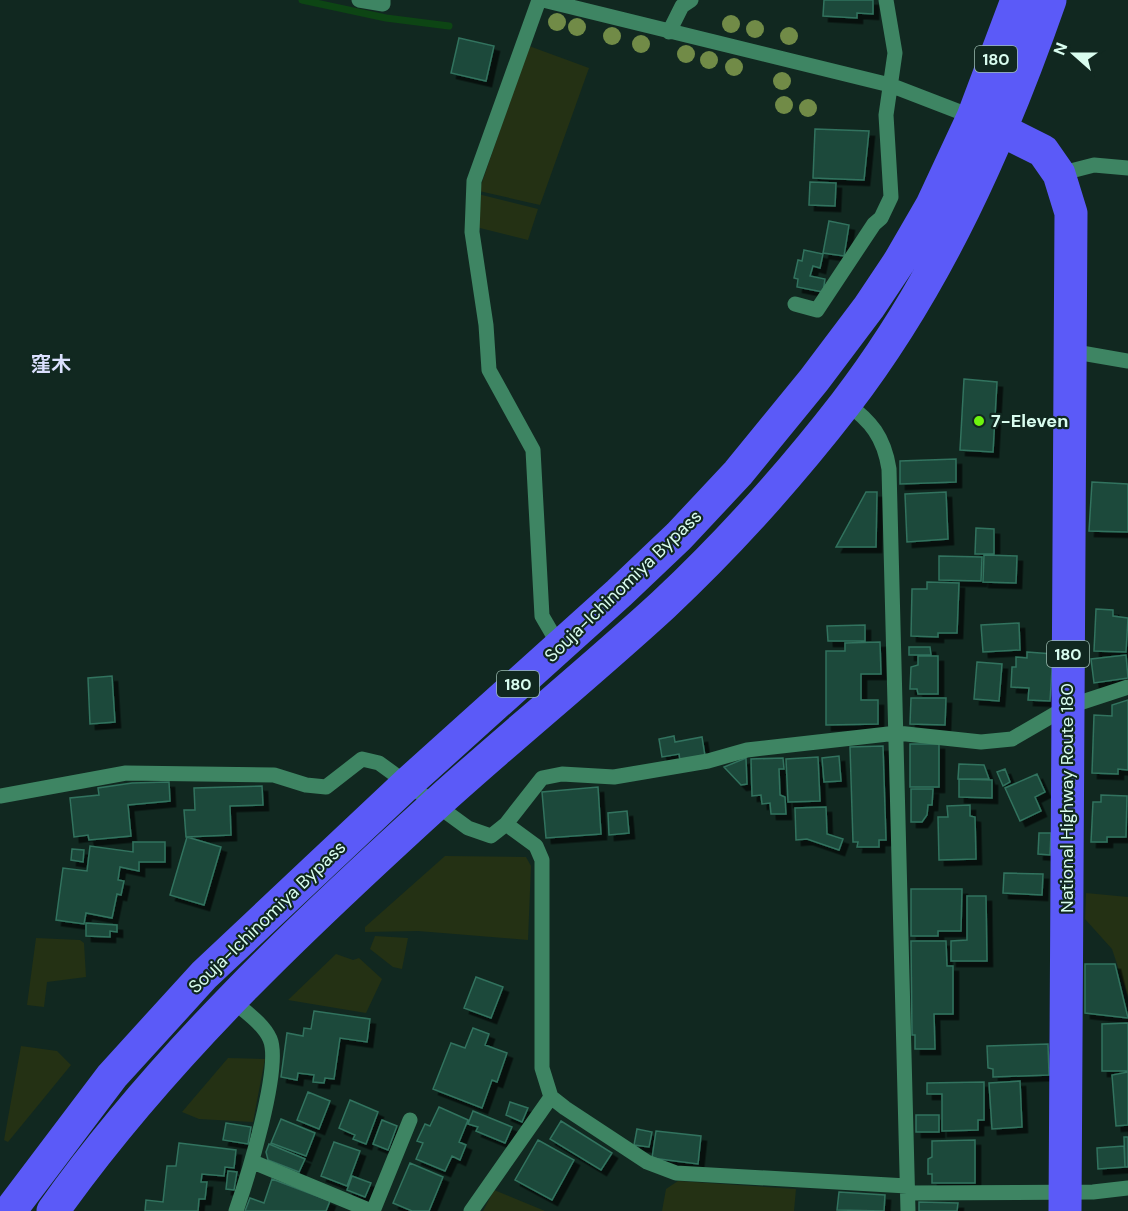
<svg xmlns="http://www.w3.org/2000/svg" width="1128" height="1211" font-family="'DM Sans','Noto Sans JP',sans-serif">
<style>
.green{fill:#243114}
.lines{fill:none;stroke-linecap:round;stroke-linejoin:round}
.stream{stroke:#0d4514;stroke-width:7}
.building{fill:#1e483b;stroke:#31735e;stroke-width:1.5;filter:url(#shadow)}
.minor{stroke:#3e8563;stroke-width:15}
.highway{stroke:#5b5af8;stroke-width:33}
.tree{fill:#718b47}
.poi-dot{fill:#6ef50e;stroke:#112820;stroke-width:2}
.labels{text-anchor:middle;stroke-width:4.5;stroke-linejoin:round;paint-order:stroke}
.shield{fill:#112820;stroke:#9dbdb1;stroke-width:1.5}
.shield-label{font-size:16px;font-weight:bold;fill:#d9fdef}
.poi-label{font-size:18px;font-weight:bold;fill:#d9fdef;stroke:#112820;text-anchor:start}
.street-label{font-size:18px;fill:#d9fdef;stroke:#112820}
.neighbourhood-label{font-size:20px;font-weight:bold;fill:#dbe0fe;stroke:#112820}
</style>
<defs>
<filter id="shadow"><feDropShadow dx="5.5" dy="5.5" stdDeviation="0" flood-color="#0009"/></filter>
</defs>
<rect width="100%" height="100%" fill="#112820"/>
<path class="green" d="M529,46L589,68L540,205L479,191Z
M478,194L538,209L528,240L476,227Z
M445,856L526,857L531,866L528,940L418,931L365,932V927Z
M1086,893L1128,897V997L1112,949L1085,919Z
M375,936L408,938L402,969L393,967L370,949Z
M36,938L80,940L84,943L86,977L47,982L44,1007L27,1005Z
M336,954L353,960L359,958L382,979L366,1013L288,1000Z
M21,1046L57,1051L71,1065L8,1142L4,1140Z
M228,1058L265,1059L253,1122L199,1119L182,1112Z
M678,1181L796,1189L794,1211H662L666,1189Z
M494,1190L545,1211H483Z"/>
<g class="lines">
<path class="stream" d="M302,0L386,18L449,26"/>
</g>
<path class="building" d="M824,0H873V14L857,13V18L823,16Z
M459,38L494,46L486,81L451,73Z
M815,129L869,131L864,180L813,178Z
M810,182L836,183L835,206L809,205Z
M829,221L849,225L844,256L823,253Z
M804,250L823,254L820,268L813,266L810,276L825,279L823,292L797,287L798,279L794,278L798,260L802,261Z
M964,379L997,382L993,452L960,450Z
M956,459V482L900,484V461Z
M1092,482L1128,484V532L1089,531Z
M866,492H877L876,547H836Z
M946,492L948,539L907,542L905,494Z
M976,528L994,529V554H975Z
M984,555L1017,556L1016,583L983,582Z
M939,556L982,557L981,581L939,580Z
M927,582L959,583L957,633H938V637L911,636L912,589H927Z
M1096,609L1113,610V616L1128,618L1126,652L1094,651Z
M1019,623L1020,650L983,652L981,625Z
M865,625V641H828L827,626Z
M880,642L881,674H861V700H878V724L826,725V651H845V643Z
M909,647H930L931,655H909Z
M1027,652L1053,654L1050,701L1028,700L1029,688L1011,687L1012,667H1016V657L1027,658Z
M1126,655L1128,678L1094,683L1091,659Z
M918,656H938V694H918L917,689H910L911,667L918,665Z
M977,662L1002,664L999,701L974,699Z
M112,676L115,722L90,724L88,678Z
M911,698H946L945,725L910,724Z
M1128,700V770L1118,769V774L1092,773L1094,715L1112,716V705Z
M674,736L675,742L702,737L705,756L680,760L679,754L662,757L659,739Z
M910,744H939V787H910Z
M883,746L886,840H879V847H857L858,842H853L850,747Z
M839,756L841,781L824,782L822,758Z
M818,757L820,801L788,802L786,759Z
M746,758L747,784L741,785L724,767Z
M783,758L784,769H779L780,795L785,797L786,814H771L770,803L762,804L761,795L752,796L751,759Z
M959,764L984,765L989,779H958Z
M1005,769L1010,782L1003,786L997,772Z
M1037,774L1045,792L1035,797L1041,811L1020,821L1005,788Z
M959,779L992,780V798L959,797Z
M169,782L170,801L128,805L131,836L89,840L88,835L74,837L70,798L99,795L98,788L132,783Z
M262,786L263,805L230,806L231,835L186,837L184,810H195L194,788Z
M598,787L601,834L546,838L542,792Z
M911,789H933L932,805H928L927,815L922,822H911Z
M1101,795L1127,796L1126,837H1107V842H1091L1093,802H1101Z
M970,805V816L975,817L976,859L939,860L938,817H948L947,806Z
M826,807L827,834L843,839L839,850L807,839L796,840L795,808Z
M627,811L629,833L609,835L608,813Z
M1039,833H1051L1050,855L1038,854Z
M187,837L221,847L204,905L170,895Z
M133,842H165V862H139V871L120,867L118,880L124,881L121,895L117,894L112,918L86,913L84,924L56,920L63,868L87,871L90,846L133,852Z
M72,849L84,850L83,862L71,860Z
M1004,873L1043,874L1042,895L1003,893Z
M911,889H962L961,931H938V936H911Z
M967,896H986L987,961H951V941L967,940Z
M86,923L117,925V932L110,931V937L86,936Z
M911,941H946L947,966H953V1014H934L935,1049H915V1035H912Z
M1085,964H1115L1128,1018L1085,1013Z
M476,977L503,987L491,1018L464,1008Z
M314,1011L370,1019L367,1042L340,1038L334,1079L325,1078L324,1083L313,1082L314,1075L298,1073L297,1080L281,1077L287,1033L303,1036L304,1028L311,1029Z
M1128,1023V1071H1102V1024Z
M473,1028L489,1034L485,1045L507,1053L497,1082L492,1080L482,1108L433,1089L451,1043L465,1048Z
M1048,1044L1049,1075L993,1077V1069L988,1068L987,1046Z
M1128,1072V1125L1116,1126L1112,1075Z
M1020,1081L1022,1127L992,1129L989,1083Z
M984,1082V1120H978V1130L942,1131V1094H927V1083Z
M308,1092L330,1101L319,1129L297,1120Z
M350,1100L378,1112L366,1144L353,1139L355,1135L339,1128Z
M510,1102L528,1108L522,1122L506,1115Z
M439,1107L468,1120L459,1142L466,1145L460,1160L452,1156L445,1171L416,1159L423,1143L417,1141L425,1124L430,1126Z
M473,1111L512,1127L505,1143L476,1131L478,1127L468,1124Z
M916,1115H939V1132H916Z
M281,1119L315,1133L306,1156L271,1143Z
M382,1120L397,1126L388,1150L373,1144Z
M561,1121L612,1153L601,1170L550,1139Z
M226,1123L251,1127L248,1144L223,1140Z
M637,1129L652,1132L649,1147L634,1145Z
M656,1131L701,1136L698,1164L652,1158Z
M1124,1137H1128V1167H1125Z
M538,1140L574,1160L552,1200L515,1180Z
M975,1140V1183H932V1174H928V1159L932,1157V1141Z
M334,1142L360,1151L347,1186L321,1176Z
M179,1143L236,1150L234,1168L225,1167L224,1176L202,1174L201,1182H207L205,1199H199L198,1211H145L146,1200L163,1202L167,1166H176Z
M269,1144L305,1159L299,1172L268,1160L266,1152Z
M1124,1146L1125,1167L1098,1169L1097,1148Z
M410,1163L443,1177L429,1211H412L393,1203Z
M228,1171L237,1172L234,1190L226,1189Z
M352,1176L371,1183L365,1197L347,1190Z
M272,1179L330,1201L326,1211H245L250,1198L264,1203Z
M839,1192L885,1195L884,1211L837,1210Z
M919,1202L958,1203L957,1211H919Z"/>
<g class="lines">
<path class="minor" d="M359,0L383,4V0
M539,0L474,181L472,232L486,325L489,370L533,450L542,616L560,647
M543,0L890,85L973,117
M669,32L682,6L691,0
M1059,174L1094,165L1128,168
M795,304L817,310L874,224L881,218L891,197L886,115L895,53L886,0
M1070,351L1128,361
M846,403C871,421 884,437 889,469L908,1211
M0,796L126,773L274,775L306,785L326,787L362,759L379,763L468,828L491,836L506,824L542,778L562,774L614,777L708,761L747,750L897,733L981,742L1012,739L1067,707L1128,687
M506,824L536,846L542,860V1068L551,1097L565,1108L647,1162L676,1173L907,1186
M231,999C244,1011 263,1023 270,1039C282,1067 247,1179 236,1211
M253,1162L371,1211
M908,1193L1093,1192L1128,1188
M373,1211L410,1120
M471,1211L551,1097"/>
<path class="highway" d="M981,120L1043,151L1059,174L1071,213L1065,1211
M10,1211L112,1076L204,975L408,783L619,593L679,536L738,473L814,380L869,307L899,262L932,205L973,117L1017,0
M53,1211C161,1059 298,930 435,805C510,737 589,673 663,605C728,544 790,475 845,404C938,283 1000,143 1050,0"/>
</g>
<g class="tree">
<circle cx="557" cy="22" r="9"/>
<circle cx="731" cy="24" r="9"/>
<circle cx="577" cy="27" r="9"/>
<circle cx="755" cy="29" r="9"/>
<circle cx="612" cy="36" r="9"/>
<circle cx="789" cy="36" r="9"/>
<circle cx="641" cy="44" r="9"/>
<circle cx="686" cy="54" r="9"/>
<circle cx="709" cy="60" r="9"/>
<circle cx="734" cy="67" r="9"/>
<circle cx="782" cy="81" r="9"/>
<circle cx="784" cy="105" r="9"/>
<circle cx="808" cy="108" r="9"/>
</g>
<circle class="poi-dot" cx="979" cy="421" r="6"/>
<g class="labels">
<g class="shield">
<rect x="975" y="46" width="42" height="26" rx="4.5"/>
<rect x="1047" y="641" width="42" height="26" rx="4.5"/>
<rect x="497" y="671" width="42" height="26" rx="4.5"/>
</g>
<g class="shield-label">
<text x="996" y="65">180</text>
<text x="1068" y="660">180</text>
<text x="518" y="690">180</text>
</g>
<g class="poi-label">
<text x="991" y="427">7-Eleven</text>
</g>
<g class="street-label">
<text transform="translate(623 586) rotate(-44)" y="6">Souja-Ichinomiya Bypass</text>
<text transform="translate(1067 798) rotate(-90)" y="6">National Highway Route 180</text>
<text transform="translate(267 917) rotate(-44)" y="6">Souja-Ichinomiya Bypass</text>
</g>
<g class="neighbourhood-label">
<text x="51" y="371">窪木</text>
</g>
</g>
<g transform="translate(1074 54) rotate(291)" stroke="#112820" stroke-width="4.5" paint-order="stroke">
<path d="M0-4.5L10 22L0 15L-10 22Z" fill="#d9fdef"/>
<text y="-9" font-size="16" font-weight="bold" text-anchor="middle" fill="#d9fdef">N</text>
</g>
</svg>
